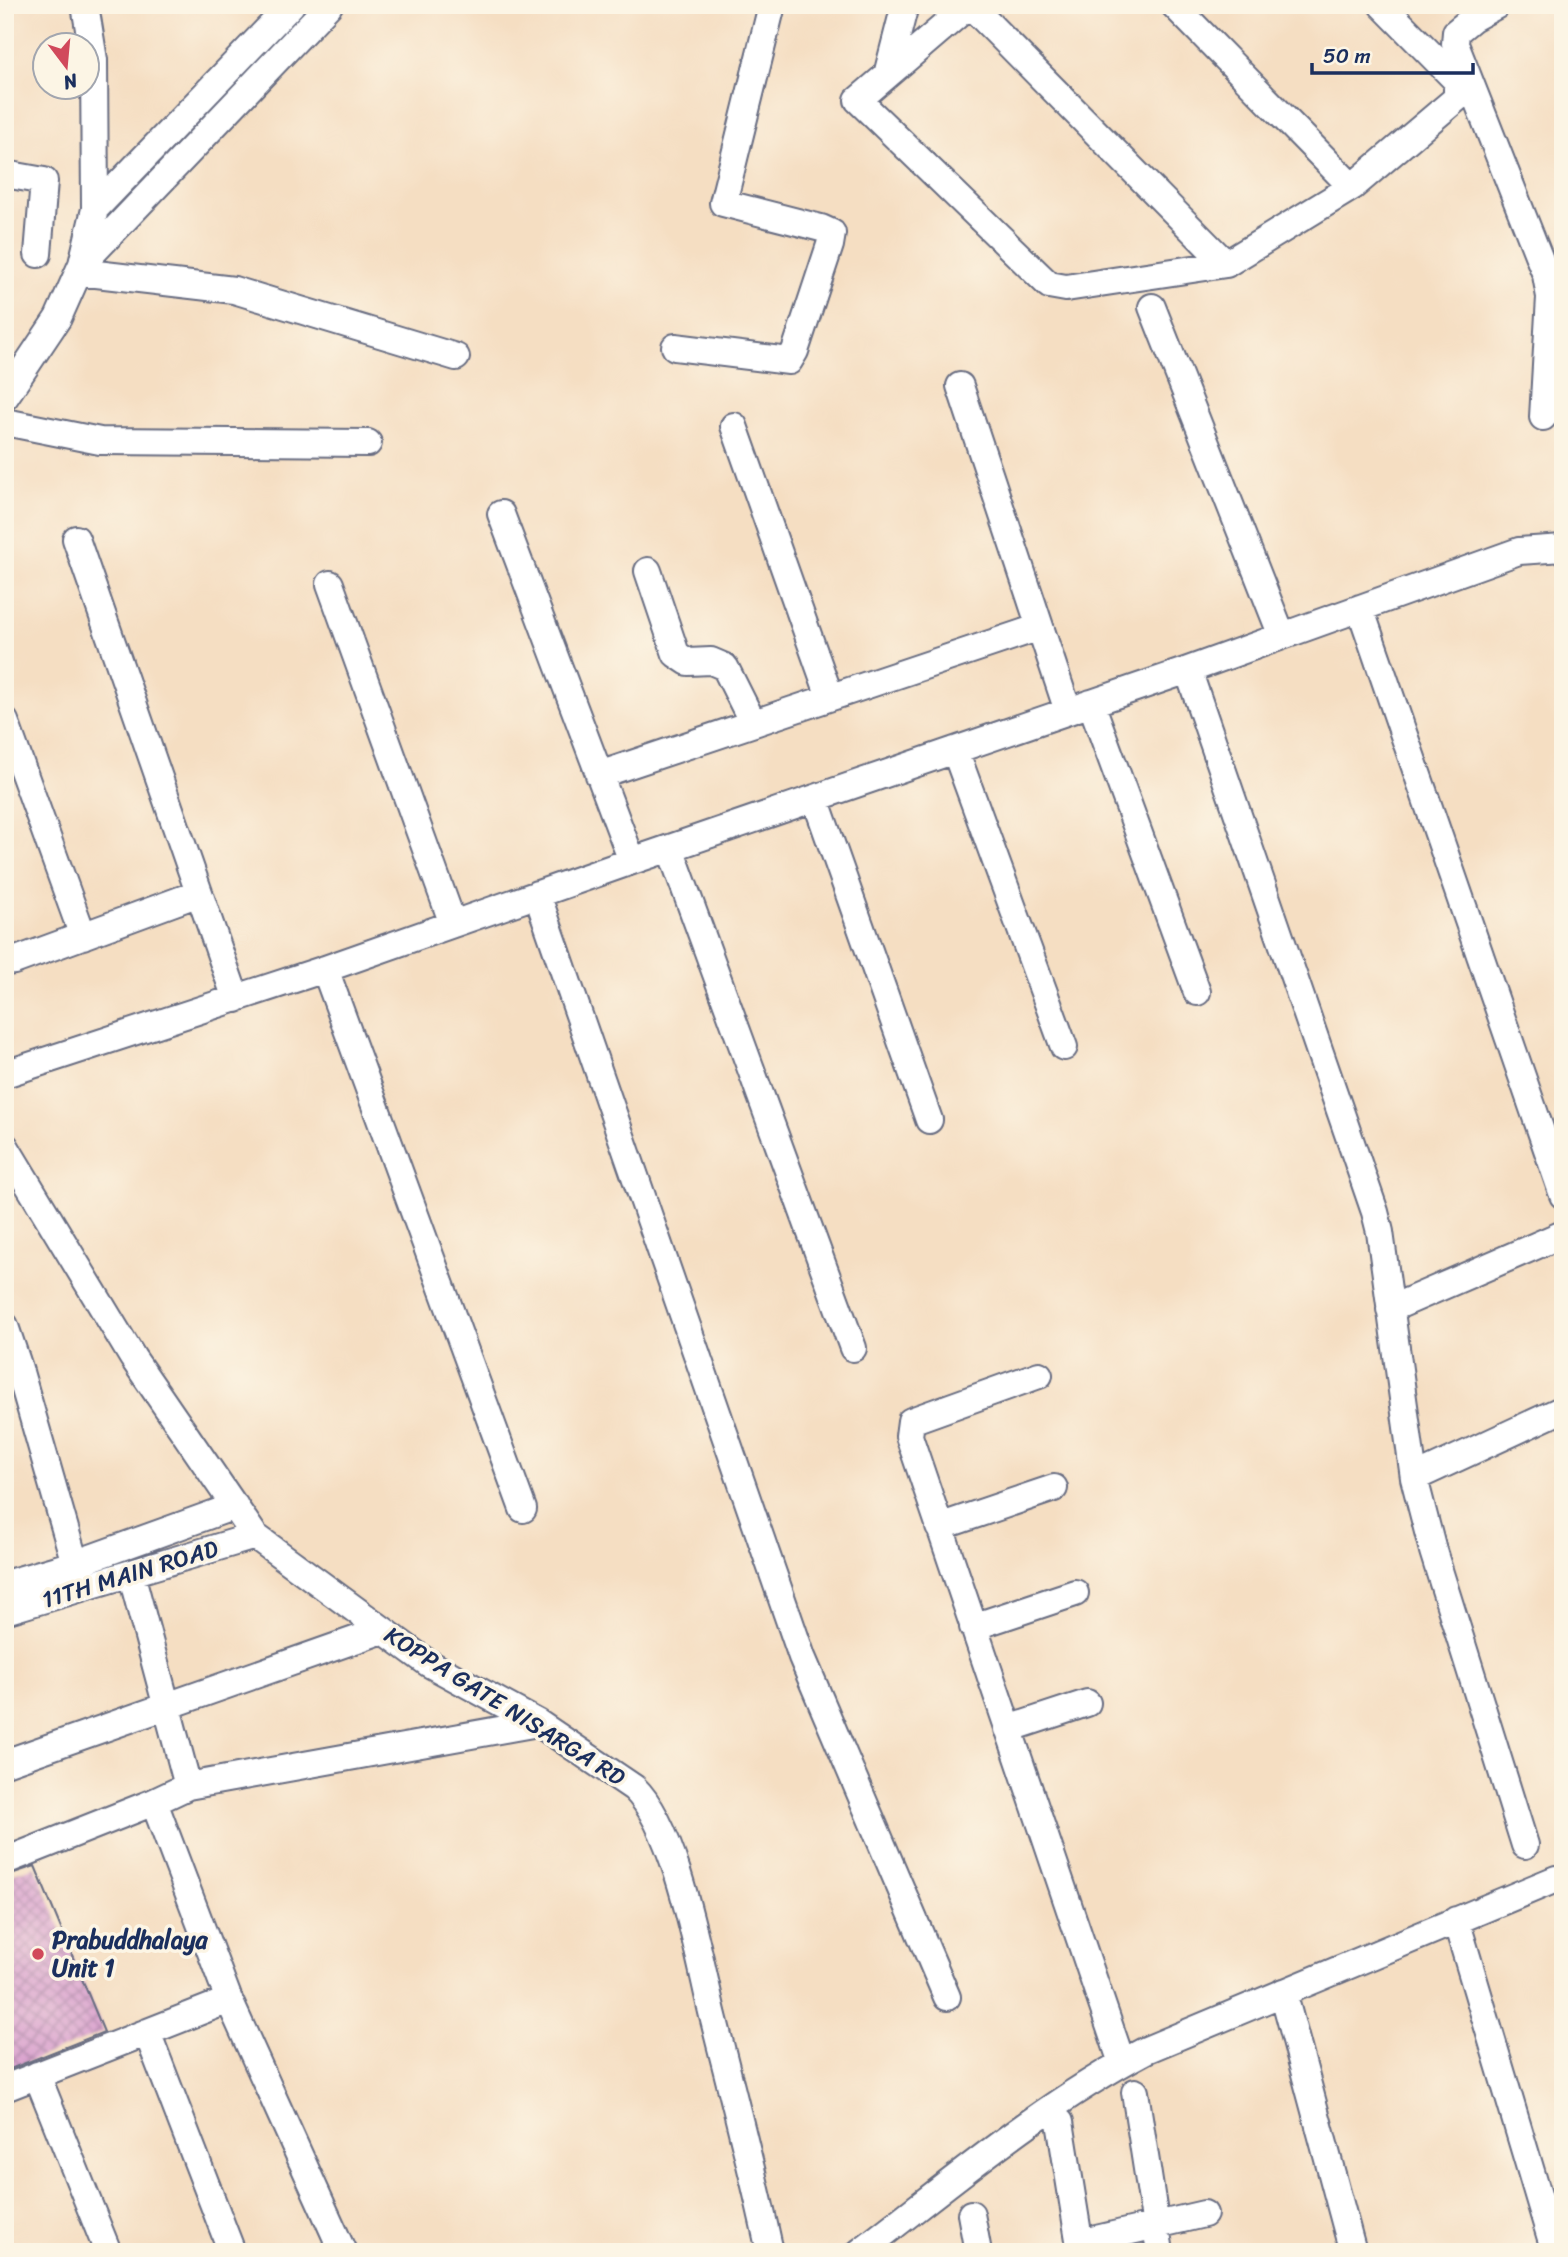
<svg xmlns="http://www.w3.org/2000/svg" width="1568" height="2257" font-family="Sriracha,sans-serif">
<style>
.building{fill:url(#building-cross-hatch)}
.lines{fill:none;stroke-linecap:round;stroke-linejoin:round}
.minor-casing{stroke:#676c81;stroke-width:30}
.minor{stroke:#fff;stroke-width:26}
.poi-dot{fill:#d1495b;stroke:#fcf5e5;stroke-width:2.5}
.labels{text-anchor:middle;stroke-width:7;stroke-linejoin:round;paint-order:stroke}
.street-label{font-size:24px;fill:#1b2f5e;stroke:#fcf5e5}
.poi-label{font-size:24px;font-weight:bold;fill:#1b2f5e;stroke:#fcf5e5;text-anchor:start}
</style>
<defs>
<pattern id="building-cross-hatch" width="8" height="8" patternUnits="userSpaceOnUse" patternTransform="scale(1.75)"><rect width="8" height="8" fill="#d9a0ce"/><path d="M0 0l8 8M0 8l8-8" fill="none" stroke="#af83aa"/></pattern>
</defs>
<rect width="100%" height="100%" fill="#fcf5e5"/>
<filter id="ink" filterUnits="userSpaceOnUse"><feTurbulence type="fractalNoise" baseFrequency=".0143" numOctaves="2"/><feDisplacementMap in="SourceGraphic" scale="14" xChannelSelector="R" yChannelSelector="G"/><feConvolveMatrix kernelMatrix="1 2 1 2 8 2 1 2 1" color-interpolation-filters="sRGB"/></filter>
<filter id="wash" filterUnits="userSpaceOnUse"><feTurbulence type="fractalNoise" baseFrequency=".00686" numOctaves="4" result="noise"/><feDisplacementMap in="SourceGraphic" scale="28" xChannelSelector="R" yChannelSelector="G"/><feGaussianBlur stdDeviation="1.57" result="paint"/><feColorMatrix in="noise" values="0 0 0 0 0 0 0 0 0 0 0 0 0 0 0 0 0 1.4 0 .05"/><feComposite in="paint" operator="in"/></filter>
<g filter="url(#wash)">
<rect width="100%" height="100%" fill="#f5dec2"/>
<g id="blocks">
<path class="building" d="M35,1866L104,2032L5,2071V1876Z"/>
</g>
</g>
<g filter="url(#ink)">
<use href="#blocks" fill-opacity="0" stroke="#676c81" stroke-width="2"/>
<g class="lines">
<g class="minor-casing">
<path id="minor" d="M969,5L858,100L1049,285L1066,288L1226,264L1352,187L1457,98V81L1382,5
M970,5L1226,264
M1174,5L1352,187
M1497,5L1473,18L1456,32L1455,44L1546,275L1550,297L1543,417
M887,75L905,5
M5,174L44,181L38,254
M95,209L291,5
M82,264L329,5
M79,272L234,290L456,357
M1152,307L1282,636
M675,347L789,361L795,351L830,245L832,233L821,228L723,203L772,5
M960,386L1068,711
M5,397L58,318L82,264L95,209L94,60L85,5
M5,422L100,441L368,443
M734,426L830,697
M501,514L632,861
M76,539L236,999
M648,571L676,654L688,662L711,661L725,667L753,723
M330,584L453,924
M1360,608L1563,1195
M1188,670L1375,1212L1380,1232L1414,1478L1433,1551L1525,1845
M1091,703L1197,992
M5,721L83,936
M955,750L1064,1047
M599,775L1040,627
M815,798L929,1120
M670,848L853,1348
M537,894L802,1657L947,1997
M5,962L14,961L199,893
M325,969L523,1509
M5,1074L325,969L632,861L1188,670L1519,551L1563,548
M5,1146L133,1358L255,1536L428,1663L538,1723L634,1788C676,1828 698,1953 712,2012C732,2092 753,2171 770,2252
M1390,1309L1563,1234
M5,1326L18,1365
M5,1369L18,1365L82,1588
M1039,1375L911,1421L909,1436L1122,2063
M1414,1478L1563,1409
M939,1527L1054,1488
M131,1573L188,1786
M5,1584L74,1564L235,1506
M5,1611L255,1536
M973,1627L1075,1593
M1008,1729L1087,1703
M5,1763L383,1630
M154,1802L229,2000L343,2252
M5,1861L154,1802L188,1786L538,1723
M1456,1920L1555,2252
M1283,1992L1353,2252
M147,2032L232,2252
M37,2075L108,2252
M5,2088L229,2000
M1135,2092L1160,2252
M1060,2122L1081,2252
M971,2214L978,2252
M1079,2243L1204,2214
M860,2252C953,2181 1042,2105 1146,2050L1556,1879"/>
</g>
<use href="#minor" class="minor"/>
</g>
</g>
<circle class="poi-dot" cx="38" cy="1954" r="7"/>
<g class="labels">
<g class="street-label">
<text transform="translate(130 1574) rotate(-17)" y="8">11TH MAIN ROAD</text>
<text transform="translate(505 1706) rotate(32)" y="8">KOPPA GATE NISARGA RD</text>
</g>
<g class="poi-label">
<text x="52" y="1948">Prabuddhalaya<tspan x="52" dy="28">Unit 1</tspan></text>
</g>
</g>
<rect width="1568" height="2257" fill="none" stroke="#fcf5e5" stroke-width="28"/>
<g transform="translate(66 66) rotate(164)"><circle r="33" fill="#fcf5e5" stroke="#a2a6af" stroke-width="2"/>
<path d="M0-5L12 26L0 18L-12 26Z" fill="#d1495b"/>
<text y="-10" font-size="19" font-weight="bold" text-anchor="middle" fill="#1b2f5e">N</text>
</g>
<path d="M1312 63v10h161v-10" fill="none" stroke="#1b2f5e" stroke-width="3.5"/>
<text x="1323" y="63" font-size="21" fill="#1b2f5e" stroke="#fcf5e5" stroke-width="5" paint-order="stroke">50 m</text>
</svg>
